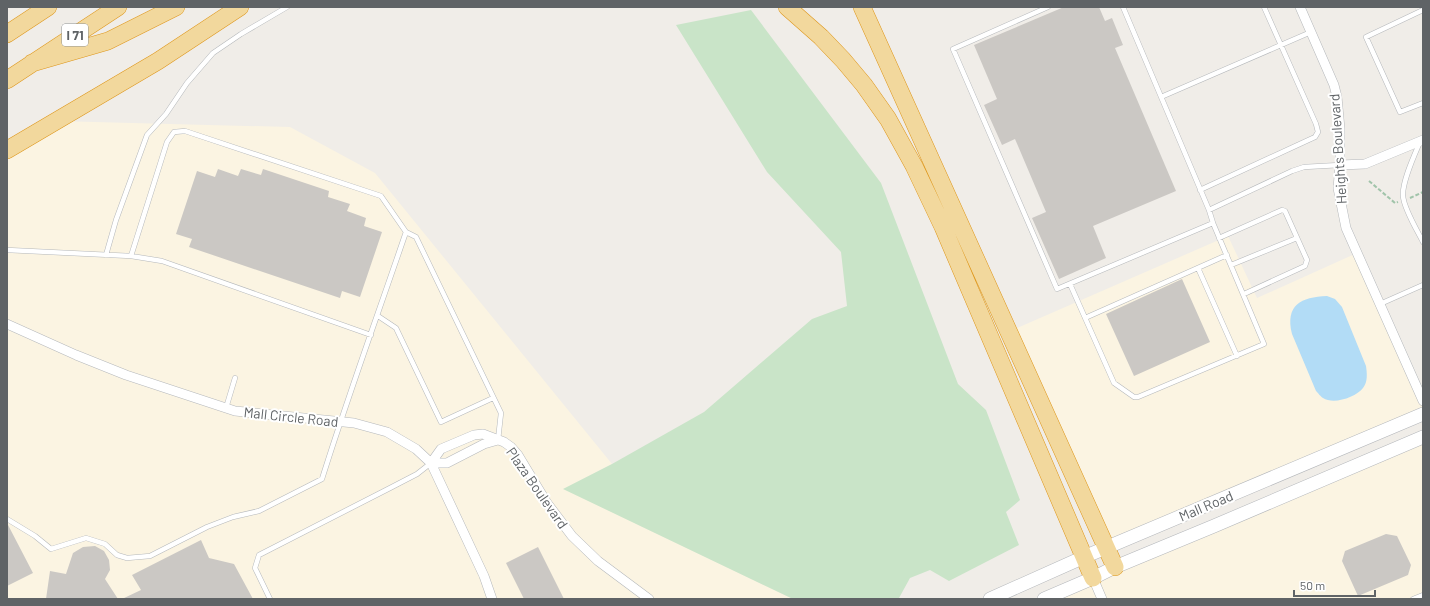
<svg xmlns="http://www.w3.org/2000/svg" width="1430" height="606" font-family="Barlow,sans-serif">
<style>
.commercial{fill:#fbf4e2}
.green{fill:#c9e4c8}
.water{fill:#b2dcf6}
.building{fill:#cbc8c4}
.lines{fill:none;stroke-linecap:round;stroke-linejoin:round}
.lane-casing{stroke:#b5b8bb;stroke-width:5.5}
.street-casing{stroke:#b5b8bb;stroke-width:10}
.secondary-casing{stroke:#b4b7bb;stroke-width:14}
.highway-casing{stroke:#de961a;stroke-width:18}
.path{stroke:#a1c4aa;stroke-width:2;stroke-dasharray:4 2;stroke-linecap:butt}
.lane{stroke:#fff;stroke-width:4.5}
.street{stroke:#fff;stroke-width:9}
.secondary{stroke:#fff;stroke-width:13}
.highway{stroke:#f2d89d;stroke-width:17}
.labels{text-anchor:middle;stroke-width:4;stroke-linejoin:round;paint-order:stroke}
.shield{fill:#fff;stroke:#8f9294;stroke-width:1}
.shield-label{font-size:13px;font-weight:bold;fill:#5f6366}
.street-label{font-size:14px;fill:#5f6366;stroke:#fff}
</style>
<rect width="100%" height="100%" fill="#f0ede8"/>
<path class="commercial" d="M56,121L290,127L375,173L612,464L564,489L793,599H7V150Z
M1228,236L1257,298L1357,253L1423,401V414L1107,548L1008,332Z
M1423,437V599H1044Z"/>
<path class="green" d="M751,10L881,183L958,384L986,410L1020,500L1006,512L1019,545L949,581L930,570L910,578L899,598L897,599H793L563,489L612,464L704,412L812,319L847,306L841,252L767,172L676,25Z"/>
<path class="water" d="M1327,296L1335,299L1342,307L1366,366C1367,373 1368,382 1363,388C1356,397 1334,405 1323,398C1321,397 1318,393 1316,391L1292,334C1285,305 1301,297 1327,296Z"/>
<path class="building" d="M1064,7H1099L1105,21L1112,18L1123,45L1115,48L1176,191L1093,226L1106,258L1059,279L1032,218L1046,212L1015,139L1002,145L984,105L997,99L974,45Z
M218,169L238,176L241,169L261,175L263,169L329,191L328,197L350,204L347,211L366,218L364,226L382,232L360,297L342,291L340,298L189,247L192,239L176,234L197,171L215,177Z
M1182,279L1210,342L1134,376L1106,314Z
M7,523L33,573L7,586Z
M1386,534L1397,536L1411,565L1408,575L1358,596L1342,561L1345,551Z
M201,540L209,558L234,564L253,599H122L141,590L132,575Z
M95,546L104,551L109,560L110,570L105,579L118,599H46L50,571L66,574L73,553L83,547Z
M538,547L564,599H524L506,563Z"/>
<g class="lines">
<g class="lane-casing">
<path id="lane" d="M1048,7L953,49L1057,289L1213,223
M1423,10L1366,37L1400,112L1423,103
M1161,97L1311,32
M1420,142C1414,156 1402,182 1403,196C1404,209 1417,230 1423,242
M1200,190L1315,137L1318,132L1316,124L1264,7
M1209,210L1292,171L1304,167L1340,165
M406,232L416,237L501,413L498,440
M1219,238L1282,210L1285,211L1307,260L1305,266L1244,294
M7,250L131,256L162,261L371,335
M106,255L116,220L147,135L166,114L187,83L213,53L241,34L287,7
M1231,265L1297,238
M1198,268L1237,356
M1070,284L1114,383L1134,397H1138L1264,344L1213,223L1209,210L1123,7
M1380,304L1423,285
M378,316L396,328L441,422L493,398
M1085,318L1227,255
M226,408L235,378
M7,519L35,536L51,549L86,538L105,544L117,555L127,558L150,556L207,527L233,517L259,511L322,479C348,396 378,314 406,232L381,196L185,131L174,132L167,142L131,256
M270,599L255,568L259,555L390,488L417,474L431,463
M1413,599L1423,595"/>
</g>
<g class="street-casing">
<path id="street" d="M1300,7L1334,85L1337,97L1340,129V165L1338,188L1346,228L1423,401
M1340,165L1365,164L1423,140
M7,324L76,355L126,375L235,411L354,423L387,432L416,449L431,463L484,576L492,599
M431,463L441,449L474,435L483,434L504,442L511,447L518,455L547,503L572,536L598,561L649,599
M431,463H447L484,444L498,440
M1093,578L1102,599"/>
</g>
<g class="secondary-casing">
<path id="secondary" d="M990,599L1084,557L1423,414
M1044,599L1093,578L1115,567L1214,526L1423,437"/>
</g>
<g class="highway-casing">
<path id="highway" d="M787,7L821,37L843,60L864,85L888,119L914,166L943,227L1093,578
M862,7L1115,567
M7,34L48,7
M32,63L108,41L176,7
M7,80L118,7
M7,150L158,61L240,7"/>
</g>
<path class="path" d="M1369,181L1395,203L1398,202
M1410,198L1423,192"/>
<use href="#lane" class="lane"/>
<use href="#street" class="street"/>
<use href="#secondary" class="secondary"/>
<use href="#highway" class="highway"/>
</g>
<g class="labels">
<rect class="shield" x="62" y="24" width="26" height="22" rx="3"/>
<g class="shield-label">
<text x="75" y="40">I 71</text>
</g>
<g class="street-label">
<text transform="translate(1338 149) rotate(-94)" y="5">Heights Boulevard</text>
<text transform="translate(291 417) rotate(6)" y="5">Mall Circle Road</text>
<text transform="translate(537 488) rotate(55)" y="5">Plaza Boulevard</text>
<text transform="translate(1206 506) rotate(-23)" y="5">Mall Road</text>
</g>
</g>
<rect width="1430" height="606" fill="none" stroke="#5f6366" stroke-width="16"/>
<path d="M1294 590v6h81v-6" fill="none" stroke="#5f6366" stroke-width="2"/>
<text x="1300" y="590" font-size="12" fill="#5f6366" stroke="#ffffff" stroke-width="3" paint-order="stroke">50 m</text>
</svg>
